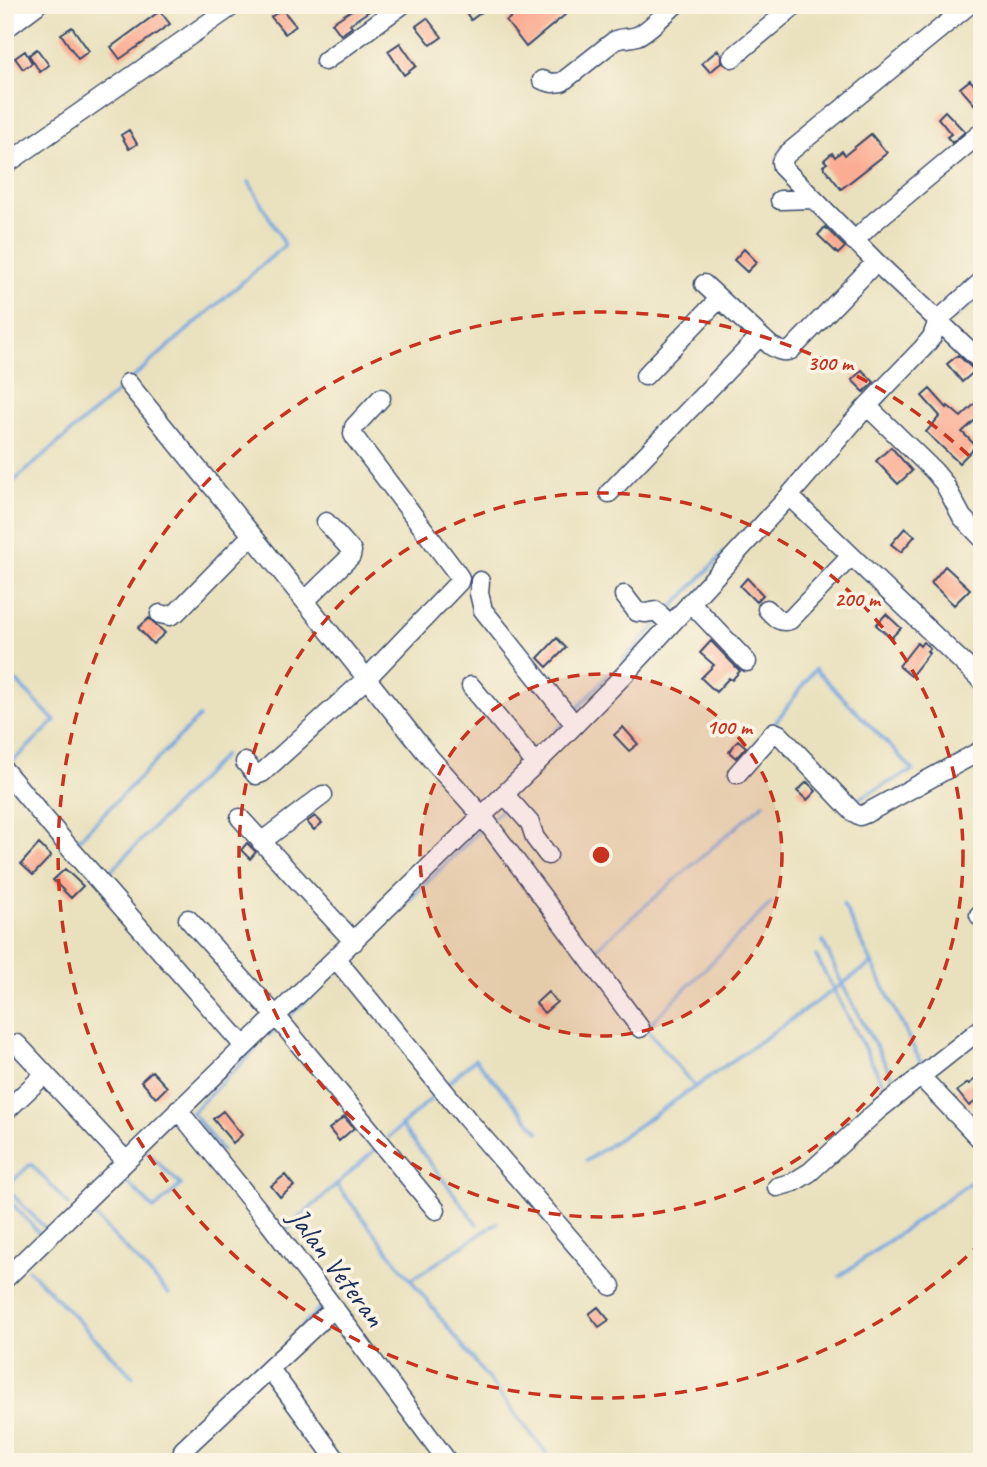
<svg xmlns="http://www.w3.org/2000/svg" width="987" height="1467" font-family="Caveat,sans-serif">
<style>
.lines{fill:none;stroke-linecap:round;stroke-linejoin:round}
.stream{stroke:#76a6e0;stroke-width:3.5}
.building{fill:#fbad93}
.minor-casing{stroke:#3a4a6c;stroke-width:21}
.minor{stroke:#fff;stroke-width:18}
.ring{fill:none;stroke:#c8321e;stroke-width:3.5;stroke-dasharray:12 9}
.labels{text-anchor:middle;stroke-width:7;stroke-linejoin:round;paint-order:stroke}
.street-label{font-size:30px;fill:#1b2f5e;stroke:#fcf5e5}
.centre{fill:#c8321e;stroke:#fcf5e5;stroke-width:3.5}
.ring-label{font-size:21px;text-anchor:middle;font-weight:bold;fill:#c8321e;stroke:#fcf5e5;stroke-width:7;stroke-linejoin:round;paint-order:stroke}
</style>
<rect width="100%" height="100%" fill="#fcf5e5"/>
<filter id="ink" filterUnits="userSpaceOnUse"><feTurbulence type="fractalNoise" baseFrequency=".0143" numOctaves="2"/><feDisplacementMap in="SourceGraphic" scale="14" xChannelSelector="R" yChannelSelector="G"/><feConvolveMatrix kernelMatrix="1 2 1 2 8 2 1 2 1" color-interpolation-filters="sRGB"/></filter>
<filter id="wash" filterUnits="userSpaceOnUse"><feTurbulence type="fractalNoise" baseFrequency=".00686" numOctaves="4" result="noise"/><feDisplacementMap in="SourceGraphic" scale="28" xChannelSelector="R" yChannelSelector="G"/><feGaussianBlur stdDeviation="1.57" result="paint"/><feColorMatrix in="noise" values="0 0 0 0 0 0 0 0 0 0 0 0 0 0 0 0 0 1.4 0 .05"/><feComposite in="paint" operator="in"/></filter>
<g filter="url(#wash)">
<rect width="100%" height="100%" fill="#e9e1bd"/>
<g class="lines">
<path class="stream" d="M952,320L982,294
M928,355L943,339
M130,380L285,245L249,182
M880,405L886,399
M5,489L125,385
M668,612L724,553
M623,660L660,621
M5,670L55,721L8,766
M576,710L609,674
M777,726L775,723L815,669L913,770L852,802
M542,746L562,725
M492,819L503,808
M77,841L199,717
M107,875L224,755
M771,903L646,1028L695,1087L872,963
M843,904L923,1067
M823,941L842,984L898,1087L899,1086
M592,952L764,803
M816,956L888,1093
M345,963L480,830
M289,1017L334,974
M269,1036L278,1028
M446,1085L475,1059L539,1132
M157,1119L207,1071
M401,1125L477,1224
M389,1137L434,1096
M127,1148L145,1130
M222,1151L192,1112L255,1050
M586,1161L695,1087
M121,1176L154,1209L181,1185L147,1152
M336,1184L553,1462
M5,1188L31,1164L69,1205
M6,1188L45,1228
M5,1196L40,1234
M89,1206L87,1208L169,1294
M283,1229L285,1231L376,1149
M5,1250L13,1260
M28,1269L133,1377
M840,1276L982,1174
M411,1280L497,1223
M294,1334L322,1306
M169,1456L176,1448
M565,1462L569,1459L571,1462"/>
</g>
<g id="blocks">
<path class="building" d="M359,5H378L350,24L352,27L341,35L332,23Z
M461,5H491L471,20Z
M527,5H577L526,47L506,21Z
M282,9L296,26L285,34L271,17Z
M160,11L170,24L120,59L111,47Z
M427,18L442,37L431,45L416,26Z
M72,27L89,51L78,59L61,34Z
M400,43L416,66L404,75L388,51Z
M37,49L49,65L40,72L29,55Z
M718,50L721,54L722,62L710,72L702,63Z
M25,51L32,63L23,69L15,58Z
M970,80L982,94V113L960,88Z
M945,111L965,132L952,143L947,137L951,134L938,118Z
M129,130L137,144L129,149L121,135Z
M871,134L887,153L841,189L823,166L827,163L824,160L832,153L835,157L842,151L845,155Z
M825,227L845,247L838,254L818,235Z
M744,249L757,262L747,272L734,260Z
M958,355L975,371L962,382L947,364Z
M862,370L874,382L864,392L852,380Z
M930,389L947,408L948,406L961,417L982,397V414L962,432L976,446L959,463L926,432L940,416L922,396Z
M891,447L912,471L898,484L876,461Z
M905,528L915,536L901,552L891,544Z
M945,566L970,589L954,605L931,583Z
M747,578L763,595L756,602L740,586Z
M886,614L901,628L891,638L876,625Z
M149,618L165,633L153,644L138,628Z
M557,638L566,648L547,667L538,658Z
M711,641L740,671L732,680L729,678L716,692L701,678L714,665L700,653Z
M923,642L930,648L927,651L929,653L911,676L899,666L917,643L920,646Z
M623,727L638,744L629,751L614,735Z
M738,740L746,747L736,758L729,752Z
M807,782L816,791L807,800L797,791Z
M315,816L322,823L314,830L307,822Z
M247,843L256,852L250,859L241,850Z
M39,844L51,856L33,875L21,864Z
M65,869L83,886L71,898L53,880Z
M548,992L557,1002L544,1013L536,1003Z
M152,1071L167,1087L156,1098L141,1081Z
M982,1074V1097L969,1106L957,1091L968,1083L969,1084Z
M223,1111L242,1135L233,1143L213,1119Z
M344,1117L354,1128L339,1141L329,1129Z
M285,1175L294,1186L280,1197L271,1186Z
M598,1307L609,1320L599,1327L589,1314Z"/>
</g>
</g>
<g filter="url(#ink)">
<use href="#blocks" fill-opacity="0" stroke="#3a4a6c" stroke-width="2"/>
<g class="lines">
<g class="minor-casing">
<path id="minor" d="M969,5L787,154L781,162L782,167L876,262L982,362
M5,29L37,5
M732,58L795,5
M325,61L402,5
M542,80L552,83L562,82L614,41C621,37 629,39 637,36C649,31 664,14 675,5
M5,165L234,5
M780,200L813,199
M854,241L874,222L982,132
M704,284L771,346C778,350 783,353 791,350L876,262
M645,376L719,299
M128,383L252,535L431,759L483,817L640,1028
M867,406L934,471L944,483L962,517L982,538
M609,493L760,336
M789,496L982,681
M480,581L479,593L483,610L575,725
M624,595L637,612L646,613L656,611L670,624
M305,601L351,556L352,551L326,522
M690,602L747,662
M767,609C774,616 779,624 790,620L851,556
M160,614L170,616L177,612L252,535
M471,686L536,764
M245,762L256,775L262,773L367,678L459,582L460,578L456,572L355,438L353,434L354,427L381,398
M5,771L68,846L244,1046
M737,774L774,732L779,734L853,812L860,816L865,814L982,750
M505,795L530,823L535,838L548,855
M240,818L354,942
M261,842L323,795
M979,915L982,919
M188,919L276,1016L436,1210
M336,959L467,1119L611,1286
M17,1044L126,1161
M921,1077L982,1141
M178,1110L269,1223L334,1308L448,1462
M5,1112L45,1074
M777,1187L794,1182L810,1172L877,1111L982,1028
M5,1279L556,744L627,672L789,496L867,406L923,348L932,337L938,320L982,281
M270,1369L338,1462
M183,1450L334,1308"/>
</g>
<use href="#minor" class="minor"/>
</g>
</g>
<circle cx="601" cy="855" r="181" fill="#c8321e" fill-opacity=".12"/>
<g class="ring">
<circle cx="601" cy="855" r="181"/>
<circle cx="601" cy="855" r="362"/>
<path d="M982 1242A543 543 0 1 1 982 468"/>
</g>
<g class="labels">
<g class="street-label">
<text transform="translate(337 1267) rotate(53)" y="10">Jalan Veteran</text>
</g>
</g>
<circle cx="601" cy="855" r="10" class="centre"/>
<g class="ring-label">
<text x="830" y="370">300 m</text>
<text x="857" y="606">200 m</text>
<text x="729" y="734">100 m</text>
</g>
<rect width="987" height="1467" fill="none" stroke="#fcf5e5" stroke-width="28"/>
</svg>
